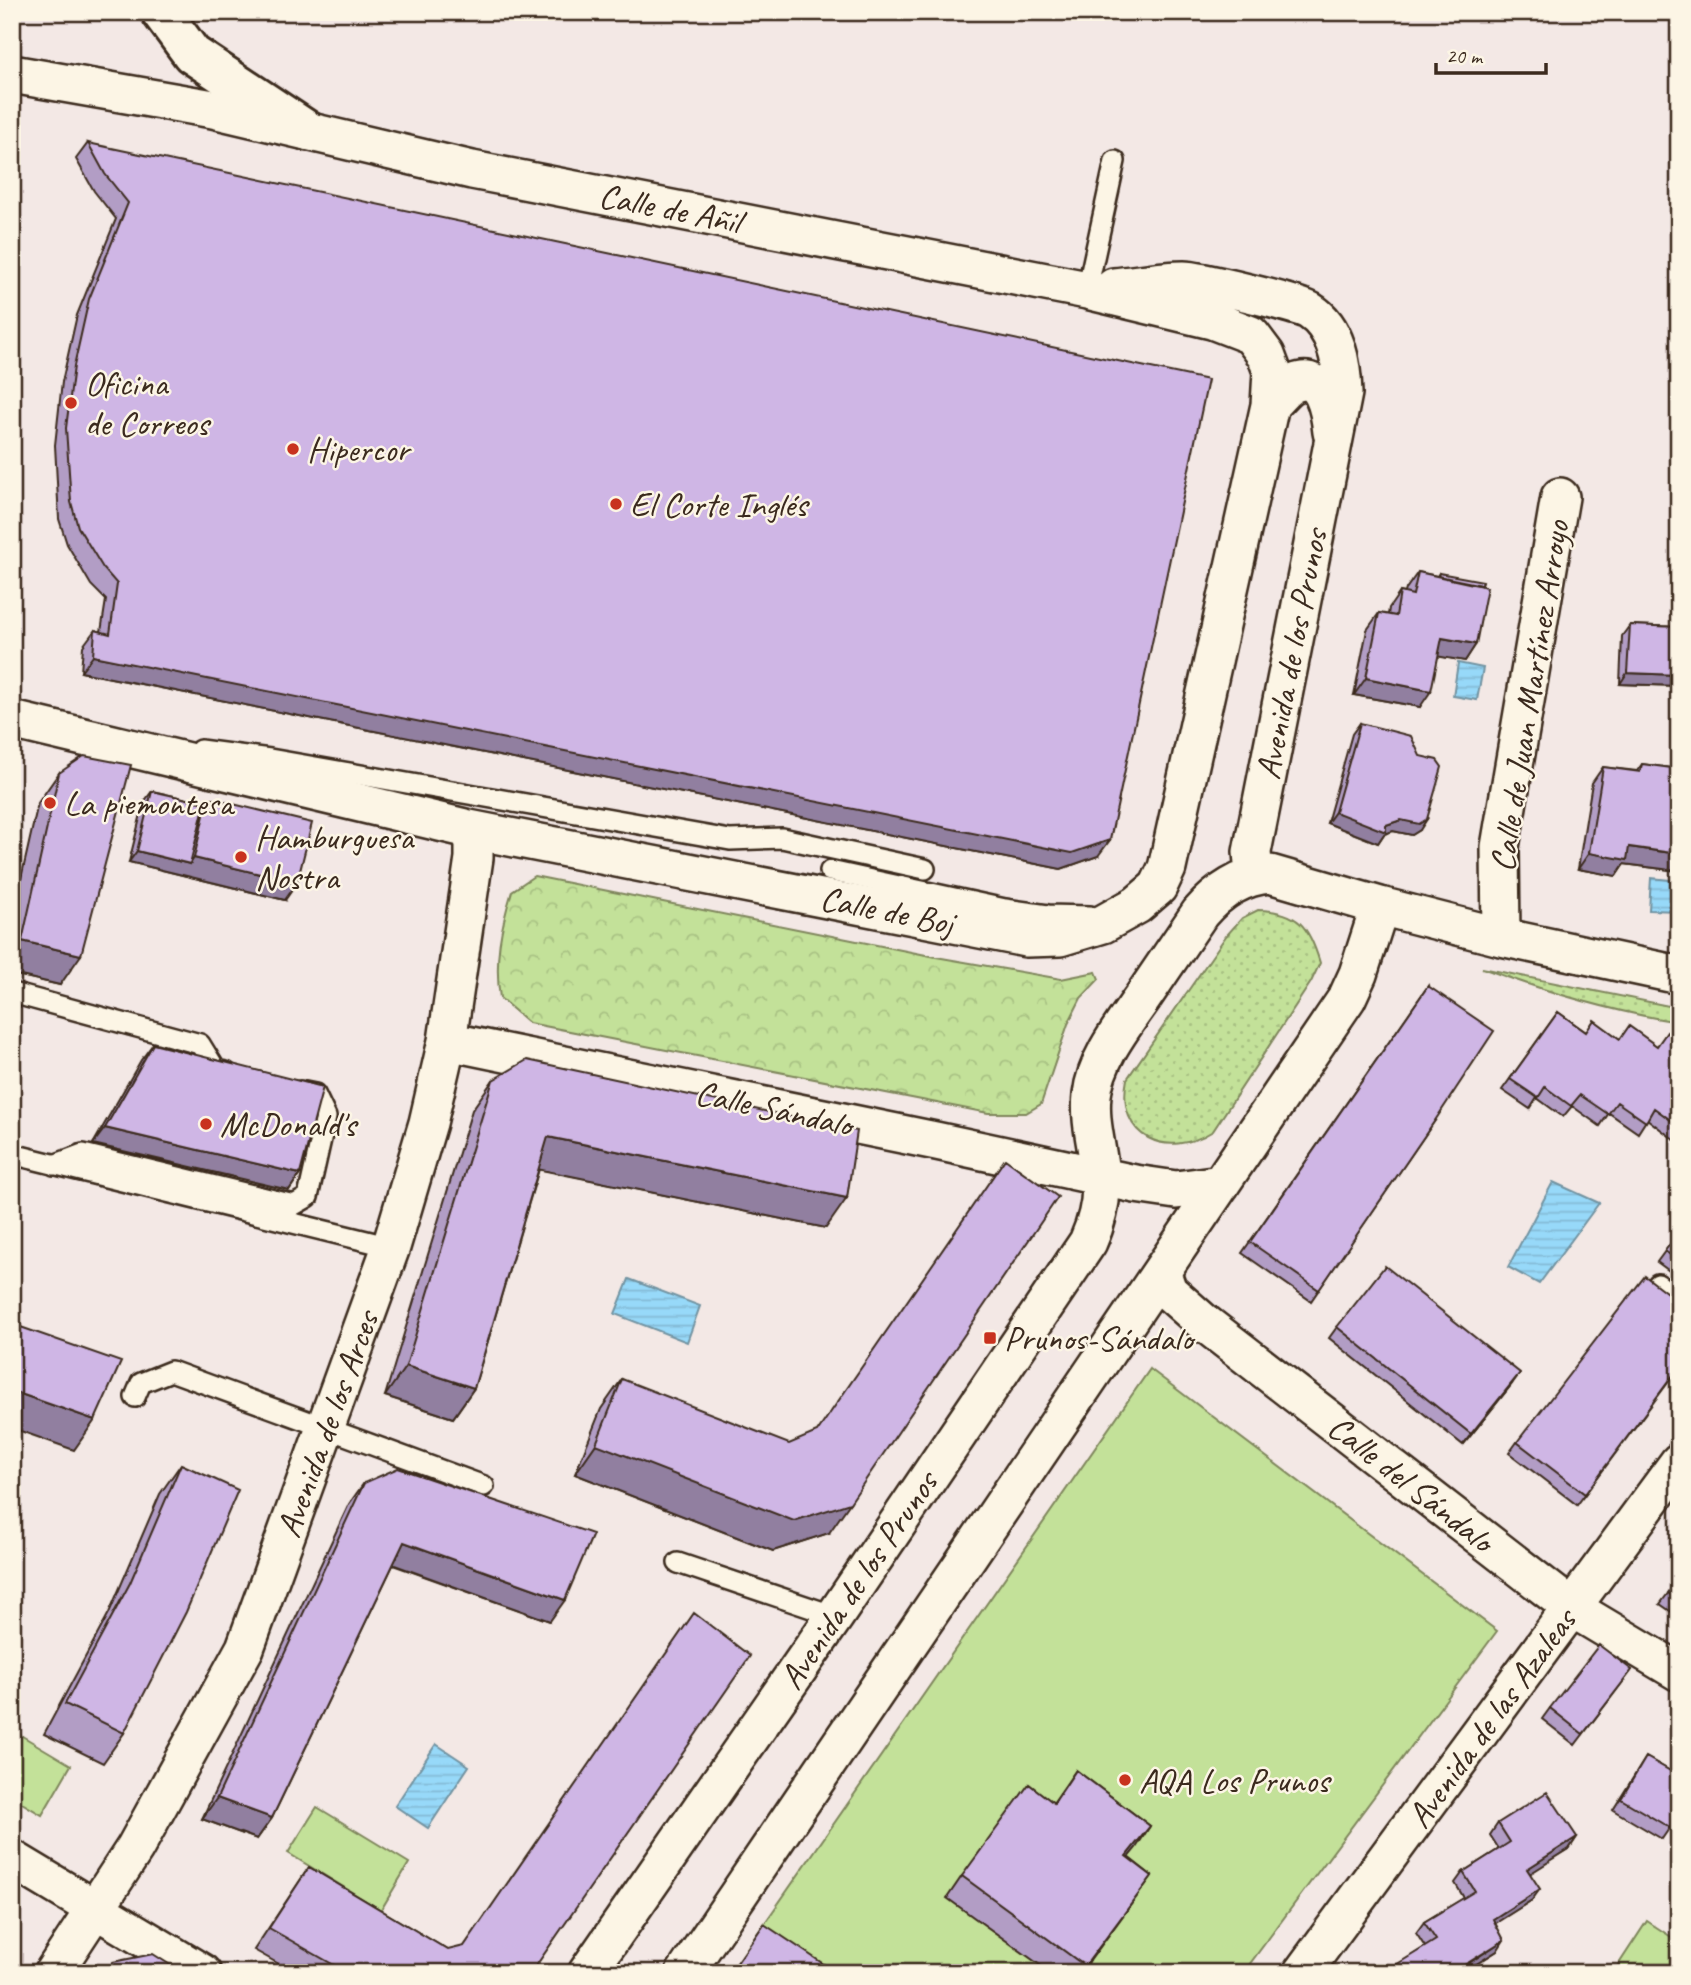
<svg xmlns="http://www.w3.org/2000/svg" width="1691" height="1985" font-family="Caveat,sans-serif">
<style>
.grass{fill:url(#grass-dots);stroke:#7f865c;stroke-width:2}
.park{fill:url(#park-crowns);stroke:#7f865c;stroke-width:2}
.pitch{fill:#c3e199;stroke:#7f865c;stroke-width:2}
.water{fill:url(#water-rules);stroke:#7293a1;stroke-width:2}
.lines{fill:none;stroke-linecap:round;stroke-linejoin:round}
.lane-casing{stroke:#3b2a1e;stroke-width:24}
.street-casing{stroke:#3b2a1e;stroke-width:42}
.highway-casing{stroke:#3b2a1e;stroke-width:44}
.lane{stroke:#fcf5e5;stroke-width:19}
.street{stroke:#fcf5e5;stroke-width:37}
.highway{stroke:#fcf5e5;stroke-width:38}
.wall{fill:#b29dc5;stroke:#3b2a1e;stroke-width:2}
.shaded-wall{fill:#917fa0;stroke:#3b2a1e;stroke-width:2}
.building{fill:#cfb6e5;stroke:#3b2a1e;stroke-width:2}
.poi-dot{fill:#c8321e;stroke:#fcf5e5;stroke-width:2.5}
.labels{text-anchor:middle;stroke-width:5;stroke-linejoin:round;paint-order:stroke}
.street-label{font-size:35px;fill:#3b2a1e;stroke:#fcf5e5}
.poi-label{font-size:35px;fill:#3b2a1e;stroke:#fcf5e5;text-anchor:start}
</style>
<defs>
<pattern id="grass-dots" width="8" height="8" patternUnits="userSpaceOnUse" patternTransform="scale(1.75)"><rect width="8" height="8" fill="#c3e199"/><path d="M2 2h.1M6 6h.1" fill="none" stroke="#a8c183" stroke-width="1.8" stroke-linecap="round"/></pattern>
<pattern id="park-crowns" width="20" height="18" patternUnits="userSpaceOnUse" patternTransform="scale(1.75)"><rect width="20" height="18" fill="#c3e199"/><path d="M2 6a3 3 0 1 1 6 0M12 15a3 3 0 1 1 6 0" fill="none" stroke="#a8c183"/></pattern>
<pattern id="water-rules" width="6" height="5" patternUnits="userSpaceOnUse" patternTransform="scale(1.75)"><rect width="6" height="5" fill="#97d9f9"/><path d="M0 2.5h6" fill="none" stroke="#83bad5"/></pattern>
</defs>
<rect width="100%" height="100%" fill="#f3e8e5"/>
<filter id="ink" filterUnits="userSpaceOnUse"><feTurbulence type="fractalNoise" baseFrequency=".0143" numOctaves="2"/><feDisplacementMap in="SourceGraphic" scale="14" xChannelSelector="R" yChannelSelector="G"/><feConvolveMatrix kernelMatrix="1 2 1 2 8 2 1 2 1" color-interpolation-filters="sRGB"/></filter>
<g filter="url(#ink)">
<path class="grass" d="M1258,910C1298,911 1309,926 1320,963L1311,982L1213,1131C1167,1160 1115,1138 1127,1079L1226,936L1242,918Z
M1482,968L1679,1008V1022C1611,1012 1547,992 1482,968Z"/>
<path class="park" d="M534,876L936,957L1061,979L1096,972L1099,979L1081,998L1068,1024L1041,1104L1026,1113H988L529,1023L500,998C494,960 501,927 512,891Z"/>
<path class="pitch" d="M1150,1369L1497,1631L1243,1973H730Z
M12,1730L71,1765L42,1815L12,1797Z
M317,1807L409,1863L381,1910L288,1853Z
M1647,1921L1679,1942V1973H1613Z"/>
<path class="water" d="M1458,663L1483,668L1477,700L1453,696Z
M1651,878L1679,881V911L1649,910Z
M1553,1182L1599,1203L1539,1284L1508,1267Z
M629,1279L700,1306L687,1342L615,1314Z
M436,1744L469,1766L428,1828L395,1806Z"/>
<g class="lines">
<g class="lane-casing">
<path id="lane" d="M1087,290L1115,161
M200,750L270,759L730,840L782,838L925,869
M830,871L1005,909L1048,915L1090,916
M12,993L200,1044L216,1070L226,1072
M12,1154L391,1247
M54,1165L83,1154L294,1205L308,1197L326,1117L315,1094L300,1091
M1658,1284L1679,1300
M135,1397L141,1383L171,1371L484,1486
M678,1563L835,1616"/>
</g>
<g class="street-casing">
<path id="street" d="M12,74L213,109L472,170L1087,290L1212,320L1251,335L1266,355L1272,371L1270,405L1167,868L1158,887L1137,905L1103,924L1060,937L1026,938L469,829L12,720
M1114,287C1137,285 1161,280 1184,280C1198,280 1299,304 1310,311C1337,328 1342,364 1343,393L1252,852L1254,875
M1270,405C1277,398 1286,386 1295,383C1324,371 1330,413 1332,432
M1501,937L1500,847L1560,497
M447,1041L936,1141L1135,1184L1176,1190L1221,1184
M1162,1274L1168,1291L1202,1321L1572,1608L1679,1672
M12,1859L202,1973
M53,1973L135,1848L245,1648L391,1247L428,1123L447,1041L474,858V843L469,829
M587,1973L835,1616L1088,1242C1097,1222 1103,1198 1100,1175C1098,1148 1089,1123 1092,1095C1096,1059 1123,1026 1143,997C1162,969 1181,941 1200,913C1218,892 1242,876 1270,874L1380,906L1501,937L1679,975
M685,1973L1347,998L1358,974L1380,906
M1302,1973L1679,1462"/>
</g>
<g class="highway-casing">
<path id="highway" d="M161,12L192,54L308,131"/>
</g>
<use href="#lane" class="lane"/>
<use href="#street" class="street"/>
<use href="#highway" class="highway"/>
</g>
<path class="wall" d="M88,143L1098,856L1061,869L81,672L83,646L95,630L101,632L106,600L91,585L67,544L59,519L55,445L62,382L77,315L116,219L94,191L76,159Z
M1418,572L1437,576L1439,573L1476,644L1465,661L1438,656L1420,707L1354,695L1367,630L1379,613L1388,615L1389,608L1400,592L1405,593L1406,589Z
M1630,625L1679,627V686L1620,684L1622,636Z
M1360,723L1420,830L1412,835L1393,831L1384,834L1378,843L1327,823L1352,734Z
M1642,764L1679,769V871L1624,864L1616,876L1578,869L1592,783L1603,767L1637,771Z
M59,773L60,985L12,974V919L38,803Z
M152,791L205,803L208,798L285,900L129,862L144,802Z
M1428,986L1436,1119L1311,1301L1242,1253Z
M1558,1012L1586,1032L1657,1046L1679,1041V1136L1676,1141L1647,1119L1638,1133L1609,1113L1600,1126L1572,1106L1563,1117L1537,1098L1530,1109L1502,1090Z
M153,1044L300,1174L289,1190L93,1144L141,1060Z
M493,1080L826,1228L539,1169L474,1388L453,1418L385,1396L472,1110Z
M1679,1232V1278L1657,1262Z
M1337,1327L1512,1384L1463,1445L1329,1338Z
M1679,1368L1577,1505L1509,1453L1517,1442Z
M622,1379L829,1533L773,1551L575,1474L601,1409Z
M181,1464L124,1733L103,1763L44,1734L109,1613L160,1494Z
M364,1483L550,1621L393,1565L272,1818L257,1839L202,1819L349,1504Z
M1679,1579V1617L1660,1604Z
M1632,1670L1575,1745L1542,1719L1550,1708Z
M1646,1757L1679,1776V1822L1675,1820L1662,1839L1613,1810Z
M1076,1770L1150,1826L1128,1857L1152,1876L1081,1973H1051L947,1898L962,1876L1053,1803Z
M1498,1823L1577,1837L1569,1849L1530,1873L1532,1900L1495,1923L1497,1951L1462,1973H1385L1425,1947L1416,1933L1424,1922L1464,1898L1455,1883L1463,1872L1499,1849L1490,1835Z
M309,1867L448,1950L531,1973H295L254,1950Z"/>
<path class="shaded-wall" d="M1442,638L1476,644L1465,661L1430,655Z
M93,656L1110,840L1098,856L1061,869L81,672Z
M1627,673L1679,675V686L1620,684Z
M1366,678L1431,691L1420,707L1354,695Z
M1335,812L1386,825L1401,820L1427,819L1420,830L1412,835L1393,831L1384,834L1378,843L1327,823Z
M1629,847L1679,854V871L1624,864L1616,876L1578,869L1589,853Z
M137,851L190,864L194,858L297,883L285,900L129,862Z
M22,941L81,955L60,985L12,974V955Z
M105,1128L300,1174L289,1190L93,1144Z
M548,1137L847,1198L826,1228L527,1167Z
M406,1366L474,1388L453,1418L385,1396Z
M1520,1373L1512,1384L1463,1445L1471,1434Z
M12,1391L95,1420L74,1450L12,1428Z
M596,1444L850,1503L829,1533L773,1551L575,1474Z
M404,1542L565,1600L550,1621L389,1563Z
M217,1798L272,1818L257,1839L202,1819Z
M1150,1826L1136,1848L1111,1878L1126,1856Z
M1577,1837L1569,1849L1520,1880L1527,1869Z
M1540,1889L1532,1900L1485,1930L1493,1919Z
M1504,1940L1497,1951L1462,1973H1454Z"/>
<path class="building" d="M88,143L1208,380L1110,840L1072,853L93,656L95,630L110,634L117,584L103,568L78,527L71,502L66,428L74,366L89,299L128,203L105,174Z
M1418,572L1487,587L1476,644L1442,638L1431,691L1366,678L1379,613L1396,616L1400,592L1413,595Z
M1439,573L1483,581L1482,585L1438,576Z
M1630,625L1679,627V675L1627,673Z
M1360,723L1411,736L1420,756L1437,760L1442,767L1427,819L1419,824L1401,820L1386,825V832L1335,812Z
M84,756L131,765L81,955L22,941L59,773Z
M1642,764L1679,769V854L1629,847L1627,860L1589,853L1603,767L1640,772Z
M152,791L205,803L190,864L137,851Z
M208,798L312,823L297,883L194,858Z
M1428,986L1494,1031L1436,1119L1319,1290L1250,1242Z
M1558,1012L1586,1032L1594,1020L1620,1039L1629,1026L1657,1046L1667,1032L1679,1041V1126L1654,1108L1646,1122L1617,1102L1608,1114L1580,1095L1571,1106L1545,1087L1538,1098L1510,1079Z
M153,1044L323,1087L300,1174L105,1128Z
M527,1060L857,1131L847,1198L548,1137L474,1388L406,1366L493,1080Z
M1005,1159L1058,1197L850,1503L794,1521L596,1444L622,1379L789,1444L817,1432Z
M1679,1232V1261L1665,1251Z
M1385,1266L1520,1373L1471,1434L1337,1327Z
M1645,1276L1679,1302V1367L1585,1494L1517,1442Z
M12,1324L121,1362L95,1420L12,1391Z
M181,1464L238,1490L186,1612L124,1733L65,1704L130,1583Z
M398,1468L593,1534L565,1600L404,1542L272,1818L217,1798L364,1483Z
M1679,1579V1600L1668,1593Z
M694,1613L750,1656L531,1973H348L269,1928L309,1867L448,1950L464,1946Z
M1599,1645L1632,1670L1583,1734L1550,1708Z
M1646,1757L1679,1776V1815L1670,1828L1621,1799Z
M1076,1770L1150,1826L1126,1856L1152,1876L1085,1966L962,1876L1029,1784L1054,1803Z
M1547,1792L1577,1837L1527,1869L1540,1889L1493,1919L1504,1940L1455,1971V1973H1387L1386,1971L1436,1940L1424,1922L1475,1891L1463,1872L1510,1842L1498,1823Z
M12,1891L16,1909L12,1915Z
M764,1924L837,1973H730Z
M153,1954L183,1973H106L113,1962Z"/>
</g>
<g class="poi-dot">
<circle cx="71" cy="403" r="7"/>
<circle cx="293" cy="449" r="7"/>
<circle cx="616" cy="504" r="7"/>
<circle cx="50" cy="803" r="7"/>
<circle cx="241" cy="857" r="7"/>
<circle cx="206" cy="1124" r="7"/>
<rect x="983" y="1331" width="14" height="14" rx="3.5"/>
<circle cx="1125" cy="1780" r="7"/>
</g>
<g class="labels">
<g class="street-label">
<text transform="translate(670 208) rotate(11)" y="12">Calle de Añil</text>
<text transform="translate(1291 654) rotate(-79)" y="12">Avenida de los Prunos</text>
<text transform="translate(1529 696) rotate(-81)" y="12">Calle de Juan Martínez Arroyo</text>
<text transform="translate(887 910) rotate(11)" y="12">Calle de Boj</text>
<text transform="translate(774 1108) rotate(12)" y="12">Calle Sándalo</text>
<text transform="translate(327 1424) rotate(-70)" y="12">Avenida de los Arces</text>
<text transform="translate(1411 1483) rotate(38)" y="12">Calle del Sándalo</text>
<text transform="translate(858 1580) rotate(-56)" y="12">Avenida de los Prunos</text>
<text transform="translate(1491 1718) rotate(-54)" y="12">Avenida de las Azaleas</text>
</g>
<g class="poi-label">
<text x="85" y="395">Oficina<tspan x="85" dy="40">de Correos</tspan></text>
<text x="307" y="461">Hipercor</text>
<text x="630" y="516">El Corte Inglés</text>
<text x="64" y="815">La piemontesa</text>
<text x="255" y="849">Hamburguesa<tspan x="255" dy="40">Nostra</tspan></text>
<text x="220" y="1136">McDonald's</text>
<text x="1004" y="1350">Prunos-Sándalo</text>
<text x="1139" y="1792">AQA Los Prunos</text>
</g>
</g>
<rect width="1691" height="1985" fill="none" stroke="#fcf5e5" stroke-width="42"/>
<rect x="21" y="21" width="1649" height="1943" fill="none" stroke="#3b2a1e" stroke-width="2.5" filter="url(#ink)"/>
<path d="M1436 63v10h110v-10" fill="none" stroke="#3b2a1e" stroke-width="3.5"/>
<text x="1446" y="63" font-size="21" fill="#3b2a1e" stroke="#fcf5e5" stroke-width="5" paint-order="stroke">20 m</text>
</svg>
